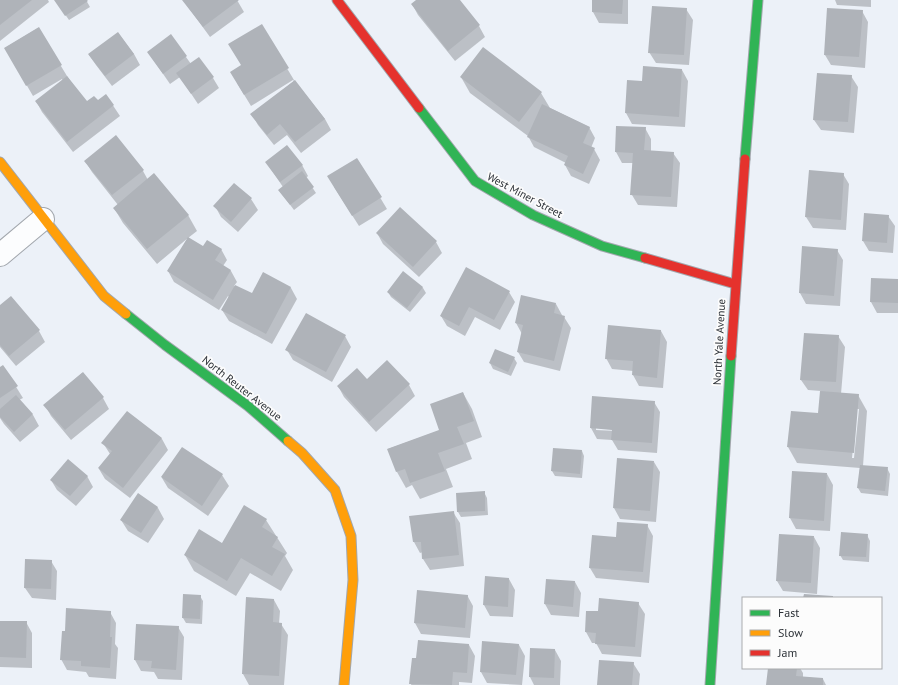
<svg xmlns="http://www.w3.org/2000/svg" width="898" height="685" font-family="'PT Sans',sans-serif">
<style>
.shadow{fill:#0003;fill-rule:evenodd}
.building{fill:#afb3b9}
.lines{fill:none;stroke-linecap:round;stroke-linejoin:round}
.street-casing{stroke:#a2a7ad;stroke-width:24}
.fast-casing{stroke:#a2a7ad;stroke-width:11}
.slow-casing{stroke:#a2a7ad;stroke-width:11}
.jam-casing{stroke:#a2a7ad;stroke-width:11}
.street{stroke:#fcfdfe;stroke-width:22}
.fast{stroke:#30b455;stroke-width:9}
.slow{stroke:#ff9f0a;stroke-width:9}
.jam{stroke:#e5322d;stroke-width:9}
.labels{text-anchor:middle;stroke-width:3.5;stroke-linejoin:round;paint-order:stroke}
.street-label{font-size:11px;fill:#2c3137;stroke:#fcfcfc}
</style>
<rect width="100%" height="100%" fill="#ecf1f8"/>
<path class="shadow" d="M0,0H48L49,2L0,41Z
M55,0H86L90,7L69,20Z
M183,0H237L244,12L210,37Z
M418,0H459L479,26L485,37L455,61L418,15L412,4Z
M593,0H628V24L599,23L593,12Z
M835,0H871V7L837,5Z
M686,9L693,20L689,65L656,63L649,52Z
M862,11L868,22L865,68L831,65L825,55Z
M261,25L294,80L325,119L331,130L301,153L287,135L274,145L258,125L252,114L294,81L293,80L251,106L237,83Z
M38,28L67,76L86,103L98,102L106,95L120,116L73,152L42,112L36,101L63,81L62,79L33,96L5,48Z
M118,33L134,54L140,65L112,86L96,65L89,55Z
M171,36L191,64L213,78L219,88L198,104L180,77L170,84L148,52Z
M682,70L688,81L685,127L632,124L626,113L643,83Z
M851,76L858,87L854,133L821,130L814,120Z
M461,77L541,93L550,108L589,127L595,138L591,148L594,149L600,160L589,184L571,176L565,165L566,163L534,147L528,136L470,93Z
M617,127L645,128L651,139V152L673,153L680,163L677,207L638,205L632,195L633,163H622L616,152Z
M116,137L143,171L148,180L188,215L197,231L188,238L203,248L221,249L227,260L223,266L231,271L237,282L234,286L252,295L264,274L291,288L297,299L272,344L229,321L222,310L229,297L228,296L219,310L174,282L168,271L188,238L157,264L123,223L114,208L118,205L92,172L85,161Z
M357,159L387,209L359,226L334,187Z
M266,162L302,165L308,176L306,178L316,193L294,210L279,190L283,187Z
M843,174L849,184L846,230L813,228L806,217Z
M234,184L251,199L258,210L238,232L221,217L215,206Z
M888,216L895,226L893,253L869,251L863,241Z
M377,233L436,242L442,253L419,277L383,244Z
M837,250L843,260L840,306L806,304L800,293Z
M403,273L423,288L426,293L410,312L391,297L388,292Z
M872,279L898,280V313H877L871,302Z
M509,292L515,302L500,330L475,317L465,336L447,326L441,316Z
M11,297L39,331L45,342L16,366L0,347V306Z
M556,304L562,315L561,316L564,317L571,328L560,371L524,362L518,352L522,334L516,323Z
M661,331L667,342L663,388L639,386L633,375V371L612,369L606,358Z
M345,336L351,347L332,382L293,360L287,350Z
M838,336L845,347L841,394L858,395L867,411L863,466L887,468L890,474L888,496L861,493L858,488L860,468L797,463L788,447L819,414L821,391L808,390L801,380ZM857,409H859L854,458H852Z
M514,358L517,363L511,376L493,369L490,363Z
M3,366L23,398L19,400L33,415L39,426L20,442L4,424L0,418V368Z
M82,373L103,398L109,409L71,440L51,416L45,405Z
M367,381L409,385L415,396L376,432L344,397L338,386Z
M463,393L472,409L482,437L466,443L472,459L446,469L453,487L420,499L412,485L406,488L397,472L388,449L441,430Z
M654,402L660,412L657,453L618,450L612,440L597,439L591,428ZM596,428L617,429V431L596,430Z
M127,412L162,439L168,450L130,498L105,479L99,469L110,454L103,443Z
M182,448L222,475L229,486L208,516L168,488L162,478Z
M582,451L584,456L582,478L555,476L552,471Z
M654,462L660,472L656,522L620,519L614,508Z
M827,474L833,485L830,531L796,529L790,518Z
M87,476L93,487L76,506L57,490L51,480Z
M484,492L487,498L488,515L461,517L458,512Z
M138,495L158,508L164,519L148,543L128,531L121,520Z
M453,512L460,523L464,566L430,570L423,559V552L420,553L414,542Z
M266,520L287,553L285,556L293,570L281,591L250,573L236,596L194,571L185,555L222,544Z
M647,525L653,536L649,583L596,578L590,568L617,538Z
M867,535L870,541L869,562L843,560L840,555Z
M814,537L820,548L817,594L783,591L777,581Z
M51,561L57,571L56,600L32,598L25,588Z
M509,579L515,590L513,617L490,616L484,605Z
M547,580L575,582L581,593L579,617L551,615L545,604Z
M467,595L473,606L470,638L421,634L415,623Z
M200,596L203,601L202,624L186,623L183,618Z
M247,598L274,600L280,611L279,624H281L288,635L284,685H249L243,674Z
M638,603L645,614L641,657L602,654L596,643H592L586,632L599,613Z
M110,612L116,623L115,644L118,648L116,679L89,677L86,672L67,670L61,659Z
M0,622H26L32,633V668L0,667Z
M178,627L184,637L182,680L158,679L154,672L141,671L135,660Z
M483,642L519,645L525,656L522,685L487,683L481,672Z
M469,645L475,656L472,683L459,682V685H411L417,660Z
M531,649L555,650L561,661L560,685H534L530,677Z
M633,663L640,674L639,685H598Z
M769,668H800L803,673V677L823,679L826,685H767Z"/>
<path class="building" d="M0,0H32L0,25Z
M54,0H87L88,1L65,16Z
M182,0H239L203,27Z
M416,0H460L480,25L448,51L411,4Z
M592,0H623L622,14L592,12Z
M652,6L687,8L684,55L648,53Z
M827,8L863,10L859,57L824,55Z
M262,24L289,68L244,95L230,72L241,65L228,44Z
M39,27L62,65L26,86L4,48Z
M118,32L134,54L105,76L88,54Z
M171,34L187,56L163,74L147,52Z
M483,47L542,92L519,122L460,77Z
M199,57L214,77L191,94L176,73Z
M643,66L682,69L679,117L625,113L627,80L642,81Z
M817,73L852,75L848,122L813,120Z
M67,76L87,101L94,96L98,100L106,94L114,105L67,142L35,101Z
M295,80L325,119L295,142L280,124L267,135L250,114Z
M542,104L590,127L583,143L595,148L583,174L564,165L568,156L527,137Z
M616,126L646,127L644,150L674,152L671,197L630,195L633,153L615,152Z
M116,135L144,170L112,195L84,161Z
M287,145L303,165L280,182L265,162Z
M357,158L382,197L352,216L327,176Z
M809,170L844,173L841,220L805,217Z
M302,171L314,187L290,205L278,190Z
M154,173L189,215L147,249L113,208Z
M234,183L252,198L231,222L213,206Z
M400,207L437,241L413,267L376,233Z
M864,213L889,215L887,243L862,241Z
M188,237L203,246L207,240L222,249L215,260L231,270L213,300L167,271Z
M802,246L838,249L834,296L799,293Z
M466,267L510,291L494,320L469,307L459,326L440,316Z
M403,271L423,287L407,308L387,292Z
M263,272L291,287L266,334L221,310L235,285L252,293Z
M871,278L898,279V303L870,302Z
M521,295L556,303L554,313L565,316L554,361L517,352L523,325L515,323Z
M11,296L40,330L9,356L0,345V305Z
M306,313L346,335L326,372L285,350Z
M608,325L661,330L657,378L632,375L633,361L605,359Z
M804,333L839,335L836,382L800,380Z
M495,349L515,357L508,372L489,363Z
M387,360L410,384L369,422L337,386L357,368L367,379Z
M3,365L18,386L0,398V367Z
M83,372L104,397L65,430L43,405Z
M820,391L859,394L854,453L787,447L791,411L818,413Z
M463,392L474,421L457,427L464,444L438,453L445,471L410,483L405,469L396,472L387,449L439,430L430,404Z
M16,395L33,414L14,432L0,417V409Z
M592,396L655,401L652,443L611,440L612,430L590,428Z
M127,411L162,438L123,488L98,468L112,451L101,443Z
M182,447L223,474L202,506L161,477Z
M553,448L582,450L580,474L551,471Z
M617,458L654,461L650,511L613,508Z
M68,459L88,476L70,496L50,480Z
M860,465L888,467L885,491L857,488Z
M792,471L827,473L824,521L789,518Z
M485,491V511L457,512L456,493Z
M138,493L158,507L141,533L120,520Z
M244,505L267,519L262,527L278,537L272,547L285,554L272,576L241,558L227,581L184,555L199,529L222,543Z
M454,511L459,555L422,559L421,542H413L409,516Z
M617,522L648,524L643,572L589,568L592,535L616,537Z
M841,532L868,534L866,557L839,556Z
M779,534L814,536L811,583L776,581Z
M25,559L52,560L51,589L24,588Z
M485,576L509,578L508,607L483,605Z
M546,579L575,581L573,607L544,604Z
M417,590L468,595L465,628L414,623Z
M183,594L201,595L200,619L182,618Z
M804,594L833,596V598H803Z
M246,597L274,599L273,622L282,623L279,676L242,674Z
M599,598L639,602L635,647L595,644L596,633L585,632L586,611H598Z
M66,608L111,611L110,637H112L110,668L81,666V661L60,660L62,631H65Z
M0,621H27L26,658L0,657Z
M136,624L179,626L176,670L151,668L152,661L134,660Z
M418,640L469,644L467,673L453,672L452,685L409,684L412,658H416Z
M482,641L519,644L516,675L480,672Z
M530,648L555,649L554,678L529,677Z
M599,660L634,662L632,685H597Z
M768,668H797L796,676L823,678V685H766Z"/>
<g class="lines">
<g class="street-casing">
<path id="street" d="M0,255L43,219"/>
</g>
<g class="fast-casing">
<path id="fast" d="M419,108L475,181L533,215L602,246L645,258
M745,159L758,0
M126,314L165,345L248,406L288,441
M710,685L731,356"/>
</g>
<g class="slow-casing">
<path id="slow" d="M0,162L104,296L126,314
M288,441L302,453L335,490L351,536L353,580L344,685"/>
</g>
<g class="jam-casing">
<path id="jam" d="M337,0L419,108
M645,258L735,284
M731,356L745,159"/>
</g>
<use href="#street" class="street"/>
<use href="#fast" class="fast"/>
<use href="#slow" class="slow"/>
<use href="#jam" class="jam"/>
</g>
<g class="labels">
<g class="street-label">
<text transform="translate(525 195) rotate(28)" y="4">West Miner Street</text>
<text transform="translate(719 342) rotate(-87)" y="4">North Yale Avenue</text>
<text transform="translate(242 388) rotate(38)" y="4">North Reuter Avenue</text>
</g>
</g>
<rect x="742" y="597" width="140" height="72" fill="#fcfcfc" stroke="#a9abad"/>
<rect x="750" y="610" width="20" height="6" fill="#30b455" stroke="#a9abad"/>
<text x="778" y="617" font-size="12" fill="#2c3137">Fast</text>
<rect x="750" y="630" width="20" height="6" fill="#ff9f0a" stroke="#a9abad"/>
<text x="778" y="637" font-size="12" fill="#2c3137">Slow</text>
<rect x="750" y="650" width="20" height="6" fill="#e5322d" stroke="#a9abad"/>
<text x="778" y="657" font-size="12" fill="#2c3137">Jam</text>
</svg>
